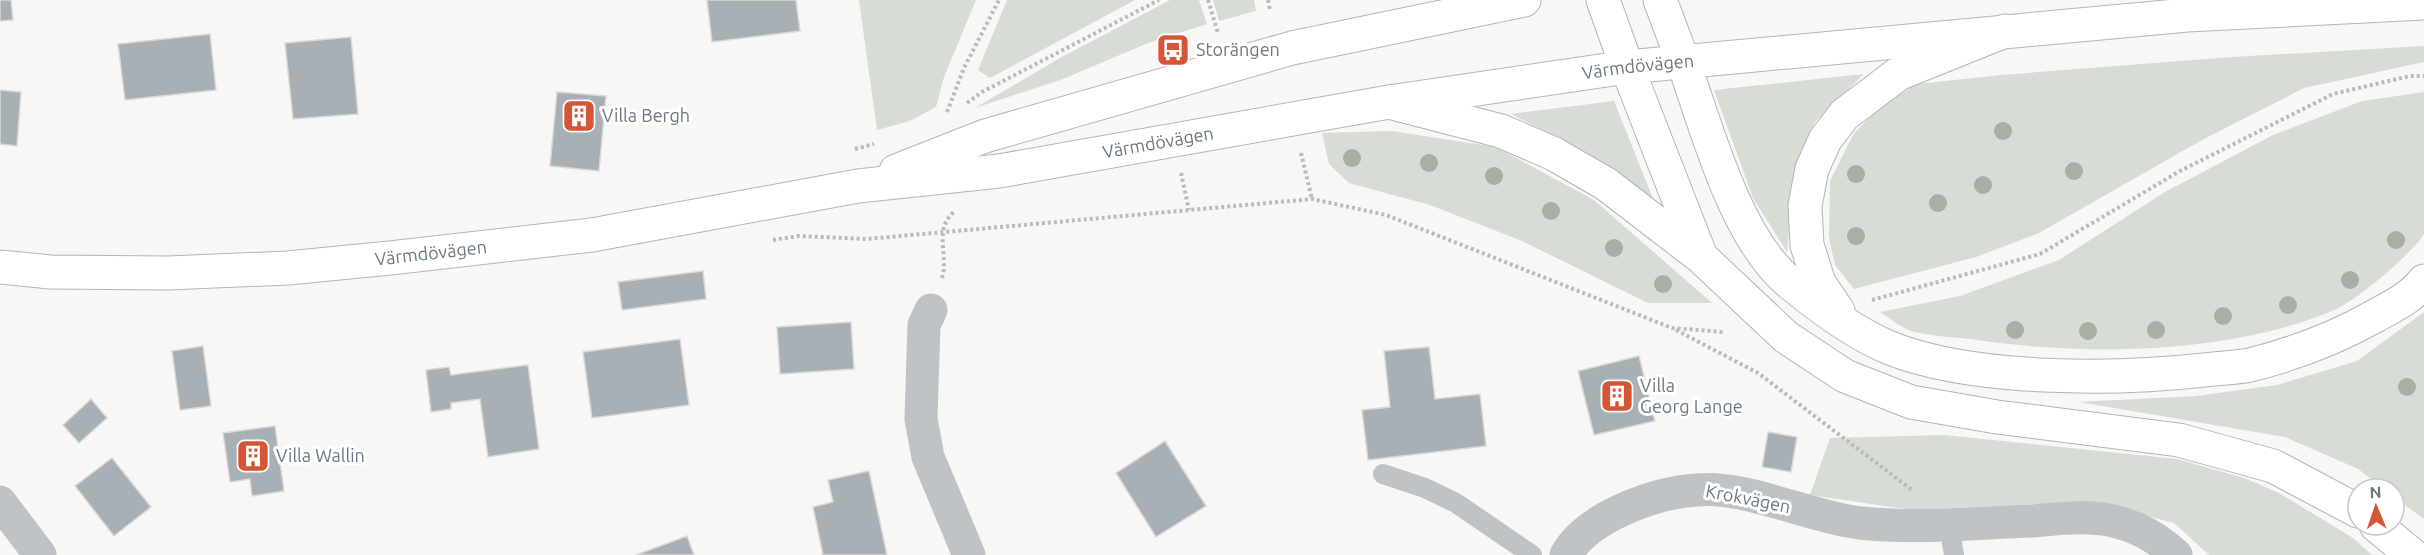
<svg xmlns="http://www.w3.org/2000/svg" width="2424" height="555" font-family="Ubuntu,sans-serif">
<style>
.green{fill:#d7dcd4}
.building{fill:#a9b0b5;stroke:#d9d9d7;stroke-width:1.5}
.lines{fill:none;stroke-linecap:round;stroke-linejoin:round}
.secondary-casing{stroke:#b1b7bb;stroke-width:35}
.highway-casing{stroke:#b2b6b9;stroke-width:35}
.path{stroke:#b9bcbe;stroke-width:4;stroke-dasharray:3 3;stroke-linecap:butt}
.lane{stroke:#bfc3c6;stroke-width:20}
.street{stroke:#bfc3c6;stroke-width:33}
.secondary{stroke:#fff;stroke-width:33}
.highway{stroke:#fff;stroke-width:33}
.tree{fill:#a8b0a5}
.labels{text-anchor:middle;stroke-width:6;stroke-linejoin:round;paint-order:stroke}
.poi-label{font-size:18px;fill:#697983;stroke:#fff;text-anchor:start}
.street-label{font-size:18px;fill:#697983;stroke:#fff}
</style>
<rect width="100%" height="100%" fill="#f7f7f5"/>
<path class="green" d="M859,0H976L944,77L936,107L910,121L877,130Z
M1007,0H1135L990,78L978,70Z
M1170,0H1199L1207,24L1148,43L1063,79L975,108L1060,58Z
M1213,0H1254L1256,11L1219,21Z
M2424,46V62L2304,88L2202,140L2039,233L1976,257L1854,289L1835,265L1829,238L1830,181L1854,133L1883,104L1917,84L2001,75L2232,57Z
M1864,74L1815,122L1794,179L1787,252L1753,198L1714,90Z
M2424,92V234C2411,255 2354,303 2330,312C2222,355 2084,356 1970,339C1951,337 1930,336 1911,331C1901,328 1890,318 1880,312L1960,296L2059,260L2165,192L2273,135L2362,101Z
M1614,101L1654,201L1589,154L1511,114Z
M1392,131L1496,147L1594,200L1712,303H1648L1522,241L1430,205L1349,183L1329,164L1322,133Z
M2424,312V519L2394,497V489H2384L2358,469L2285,437L2079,402L2196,396L2277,385L2357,361Z
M1944,435L2177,459L2244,478L2279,493L2353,538L2372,555H2209L2174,523L2092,502L1912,510L1810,495L1830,438Z"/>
<path class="building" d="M0,0H11L13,20L0,21Z
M707,0H796L800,31L712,42Z
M210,34L216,90L125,100L118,44Z
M351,37L358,114L293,119L285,43Z
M0,90L21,92L17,146L0,144Z
M557,92L606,96L599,171L550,166Z
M703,271L706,299L622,310L618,282Z
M851,322L854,369L780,374L777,327Z
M680,339L689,405L592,418L583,352Z
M203,346L211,406L180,410L172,351Z
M1429,347L1435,399L1480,394L1486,446L1368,460L1362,410L1390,407L1384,351Z
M1639,356L1655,421L1594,435L1578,371Z
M528,365L539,449L488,457L480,399L451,403V409L431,412L426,370L449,367L451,375Z
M91,399L107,418L79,443L63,425Z
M275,426L284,491L252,496L250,479L230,482L223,433Z
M1768,432L1797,437L1791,472L1762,467Z
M1165,441L1206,506L1156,537L1116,473Z
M112,458L151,507L114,536L75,486Z
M869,471L887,555H823L813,507L833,502L828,480Z
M687,536L694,555H636Z"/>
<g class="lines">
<g class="secondary-casing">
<g id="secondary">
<path d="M1603,0L1627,67"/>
<path d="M1660,0L1683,61"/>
<path d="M896,171L985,136L1292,48L1524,0"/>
<path id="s1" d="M0,267L50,272L168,273L288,268L390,258L592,235L858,186L999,171L1389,102L1627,67L2187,15L2424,3"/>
</g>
</g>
<g class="highway-casing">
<path id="highway" d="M1683,61C1706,126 1735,237 1789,282C1819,307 1854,333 1890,348C1973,381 2115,380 2204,370C2219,368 2235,368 2250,365C2294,354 2336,338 2375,316C2393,306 2411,298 2424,281
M1627,67L1701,257
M1389,102L1501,131L1554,154L1606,184L1701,257L1786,337L1845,376L1911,402L1997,417L2179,440L2273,466L2358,511
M1838,311L1819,283L1807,245L1805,206L1812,169L1825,140L1844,115L1898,74L2005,31
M2376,525L2412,555"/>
</g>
<path class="path" d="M1208,0L1218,33
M1268,0L1270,10
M967,103L982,92L1159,0
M947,112L964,68L999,0
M855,149L874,144
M1301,153L1312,199
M1181,173L1189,210
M773,240L799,236L867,239L1312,199L1386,215L1672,328L1724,332
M942,278C949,256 933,229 954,212
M1872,300L2040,254L2180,171L2333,94L2410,76H2424
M1676,330L1758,373L1912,490"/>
<path class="lane" d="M1383,474L1425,488L1456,503L1532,555
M1949,525L1954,555"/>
<path class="street" d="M931,310L924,325L921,419L928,457L969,555
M0,502L40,555
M1566,555C1587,517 1654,493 1696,490C1746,485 1809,517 1860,523C1917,529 1975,523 2032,521C2058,519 2088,515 2113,521C2139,527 2157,538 2176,555"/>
<use href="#secondary" class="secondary"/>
<use href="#highway" class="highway"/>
</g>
<g class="tree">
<circle cx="2003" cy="131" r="9"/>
<circle cx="1352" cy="158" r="9"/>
<circle cx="1429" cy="163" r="9"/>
<circle cx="2074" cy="171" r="9"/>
<circle cx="1856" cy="174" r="9"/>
<circle cx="1494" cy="176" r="9"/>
<circle cx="1983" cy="185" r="9"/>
<circle cx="1938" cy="203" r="9"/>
<circle cx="1551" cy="211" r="9"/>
<circle cx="1856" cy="236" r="9"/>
<circle cx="2396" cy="240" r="9"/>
<circle cx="1614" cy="248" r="9"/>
<circle cx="2350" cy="280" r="9"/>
<circle cx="1663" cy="284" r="9"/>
<circle cx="2288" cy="305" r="9"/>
<circle cx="2223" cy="316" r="9"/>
<circle cx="2015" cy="330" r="9"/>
<circle cx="2156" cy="330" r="9"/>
<circle cx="2088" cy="331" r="9"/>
<circle cx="2407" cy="387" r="9"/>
</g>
<defs>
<g id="bus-square" transform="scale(1.725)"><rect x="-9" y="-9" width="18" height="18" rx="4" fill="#d55637" stroke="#fff"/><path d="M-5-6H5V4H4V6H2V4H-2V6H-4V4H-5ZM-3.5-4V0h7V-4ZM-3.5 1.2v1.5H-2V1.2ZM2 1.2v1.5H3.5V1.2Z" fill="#fff"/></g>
<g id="building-square" transform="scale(1.725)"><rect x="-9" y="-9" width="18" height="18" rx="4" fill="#d55637" stroke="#fff"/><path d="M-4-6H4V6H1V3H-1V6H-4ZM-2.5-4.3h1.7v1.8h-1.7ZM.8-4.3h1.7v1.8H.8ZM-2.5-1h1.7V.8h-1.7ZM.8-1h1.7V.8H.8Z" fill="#fff"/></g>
</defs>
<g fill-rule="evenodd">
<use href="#bus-square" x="1173" y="50"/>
<use href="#building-square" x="579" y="116"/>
<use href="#building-square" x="1617" y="396"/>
<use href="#building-square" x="253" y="456"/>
</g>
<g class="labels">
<g class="poi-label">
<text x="1196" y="56">Storängen</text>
<text x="602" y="122">Villa Bergh</text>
<text x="1640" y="392">Villa<tspan x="1640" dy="21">Georg Lange</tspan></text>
<text x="276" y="462">Villa Wallin</text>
</g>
<g class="street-label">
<text dy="6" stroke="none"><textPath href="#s1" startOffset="1654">Värmdövägen</textPath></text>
<text dy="6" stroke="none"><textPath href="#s1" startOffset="1168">Värmdövägen</textPath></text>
<text dy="6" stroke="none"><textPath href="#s1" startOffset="432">Värmdövägen</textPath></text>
<text transform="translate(1748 499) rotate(11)" y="6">Krokvägen</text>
</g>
</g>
<g transform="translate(2376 507) rotate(358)"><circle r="28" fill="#ffffff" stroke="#c3c9cd" stroke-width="1.5"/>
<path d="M0-4.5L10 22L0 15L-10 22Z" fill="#d55637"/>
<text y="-9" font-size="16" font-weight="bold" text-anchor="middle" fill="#697983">N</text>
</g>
</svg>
